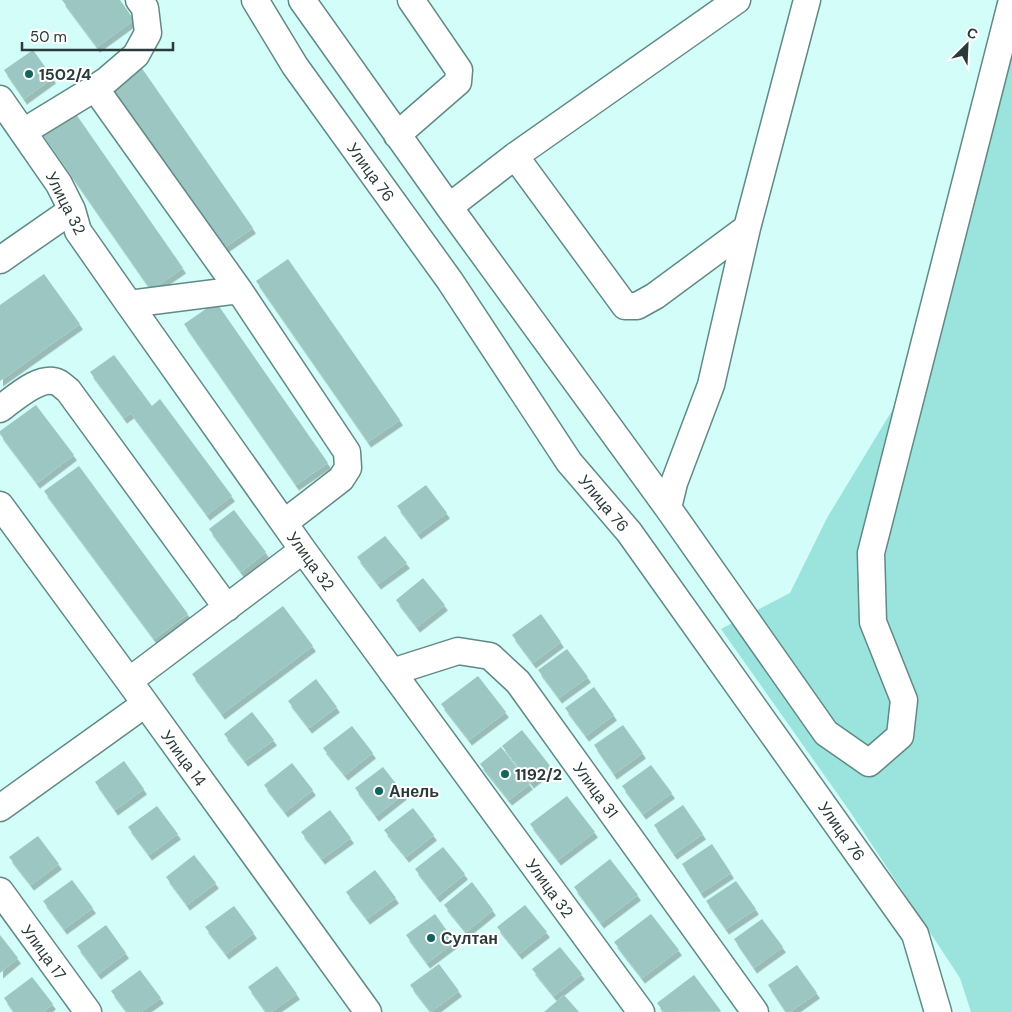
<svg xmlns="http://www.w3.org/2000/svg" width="1012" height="1012" font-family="'DM Sans',sans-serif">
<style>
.green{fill:#9be3dd}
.building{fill:#9cc6c2;filter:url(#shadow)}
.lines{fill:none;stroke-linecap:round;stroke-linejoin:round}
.minor-casing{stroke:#618985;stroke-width:29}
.minor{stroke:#fff;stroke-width:26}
.poi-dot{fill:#14635e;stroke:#fff;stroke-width:2}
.labels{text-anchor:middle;stroke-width:4;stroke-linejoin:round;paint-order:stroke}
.poi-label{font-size:16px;font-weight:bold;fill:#293a38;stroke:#fff;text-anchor:start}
.street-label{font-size:16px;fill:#293a38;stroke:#fff}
</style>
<defs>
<filter id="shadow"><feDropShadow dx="3" dy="5.5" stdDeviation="0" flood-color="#0004"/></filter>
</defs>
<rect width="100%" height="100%" fill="#d2fdf8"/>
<path class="green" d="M997,0H1012V1012H971L960,978L851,813L721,629L790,593L827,518L893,409L968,131Z"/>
<path class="building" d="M62,0H120L134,20L97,47Z
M33,50L53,78L24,99L4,70Z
M141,67L253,228L221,250L109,89Z
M71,107L183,268L151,290L39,129Z
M288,259L400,420L368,442L256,281Z
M44,274L80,324L0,381V305Z
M216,302L328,463L296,485L184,324Z
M114,355L152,406L160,399L232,496L207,515L131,413L124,418L90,372Z
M36,405L74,455L37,483L0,434V431Z
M79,466L188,614L154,639L44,491Z
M426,485L447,513L418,534L397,506Z
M234,510L266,552L241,572L209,529Z
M385,536L407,563L378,584L357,557Z
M423,578L445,605L417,627L396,600Z
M283,606L313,646L222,714L192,674Z
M541,614L561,642L533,663L512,635Z
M567,649L588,677L559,698L538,670Z
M478,676L506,712L469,740L441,704Z
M316,679L337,707L309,728L288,701Z
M594,687L614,715L586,736L565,708Z
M252,712L274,740L245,761L224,734Z
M623,725L643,753L614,774L594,745Z
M352,726L373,753L345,775L323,748Z
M522,730L551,767L531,783L502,746Z
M501,747L530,784L509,800L480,764Z
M124,761L144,789L115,810L95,782Z
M292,763L313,790L285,812L264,785Z
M651,765L672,793L643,814L622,786Z
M383,767L404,794L376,816L355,788Z
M567,796L595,832L558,860L530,824Z
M683,805L703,834L674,854L654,825Z
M157,806L178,834L149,855L128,827Z
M413,808L434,835L406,857L384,830Z
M330,810L351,838L322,859L301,832Z
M38,836L59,864L31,885L9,857Z
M712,844L731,873L701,893L682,864Z
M443,847L465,874L437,897L415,869Z
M194,855L216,883L187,905L166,877Z
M610,859L638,895L601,923L574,887Z
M375,870L396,898L367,919L346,892Z
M72,880L93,908L64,929L43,901Z
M736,881L756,909L726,929L706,901Z
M472,882L493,910L466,932L444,905Z
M525,905L547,932L519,954L497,927Z
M234,906L254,933L226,954L205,927Z
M435,914L455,942L427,963L406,935Z
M651,914L679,950L642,978L614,942Z
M762,919L783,947L754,968L734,939Z
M106,925L126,953L98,974L77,946Z
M0,935L18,958L0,973Z
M560,947L582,974L554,996L532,969Z
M439,964L459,991L431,1012L410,985Z
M797,965L817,993L790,1012H786L768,985Z
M277,966L297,994L271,1012H266L248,987Z
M140,970L161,998L141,1012H127L111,991Z
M694,975L721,1011L664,1012L657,1003Z
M32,977L53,1004L43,1012H14L4,998Z
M564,995L579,1012H544Z"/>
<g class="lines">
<g class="minor-casing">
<path id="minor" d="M255,0L295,66L450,281L569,462L629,532L915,934L938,1012
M302,0L449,207L668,508
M737,0L515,156L625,306H637L655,296L747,228L807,0
M95,88L107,80L136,55L148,33L145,8L139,0
M0,99L59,184L72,210L78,231L129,304L303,550L641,1012
M23,132L95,88L239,290L347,452L348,468L341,479L284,523
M397,135L458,82L459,70L411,0
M449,207L515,156
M747,228L711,385L674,483L668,508L826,733L869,763L900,736L904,700L873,622L871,553L1012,0
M0,260L72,210
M129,304L239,290
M0,409C14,399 41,373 59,383C62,385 65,388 68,390L227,608
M0,505L129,681L368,1012
M392,672L458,651L490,656L518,682L755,1012
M129,681L303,550
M0,808L145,704
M0,891L88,1012"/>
</g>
<use href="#minor" class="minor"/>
</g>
<g class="poi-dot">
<circle cx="29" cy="74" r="5"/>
<circle cx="505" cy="774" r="5"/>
<circle cx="379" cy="791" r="5"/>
<circle cx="431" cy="938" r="5"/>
</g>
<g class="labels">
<g class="poi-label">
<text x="39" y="80">1502/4</text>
<text x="515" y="780">1192/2</text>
<text x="389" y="797">Анель</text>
<text x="441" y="944">Султан</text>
</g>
<g class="street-label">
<text transform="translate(371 172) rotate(54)" y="6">Улица 76</text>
<text transform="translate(66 203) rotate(63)" y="6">Улица 32</text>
<text transform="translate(604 503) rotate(50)" y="6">Улица 76</text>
<text transform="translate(311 561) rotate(54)" y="6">Улица 32</text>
<text transform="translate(184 758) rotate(54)" y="6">Улица 14</text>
<text transform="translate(596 790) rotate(54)" y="6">Улица 31</text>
<text transform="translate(842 831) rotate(55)" y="6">Улица 76</text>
<text transform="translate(550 888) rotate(54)" y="6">Улица 32</text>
<text transform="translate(44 952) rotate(54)" y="6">Улица 17</text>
</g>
</g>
<g transform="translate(967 45) rotate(24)" stroke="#ffffff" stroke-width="4" paint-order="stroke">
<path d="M0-4L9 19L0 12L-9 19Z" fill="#293a38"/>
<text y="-8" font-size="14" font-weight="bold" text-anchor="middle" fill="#293a38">С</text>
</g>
<path d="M22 42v8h151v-8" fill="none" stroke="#293a38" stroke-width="2.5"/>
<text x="30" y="42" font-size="15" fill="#293a38" stroke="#ffffff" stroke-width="4" paint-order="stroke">50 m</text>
</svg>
